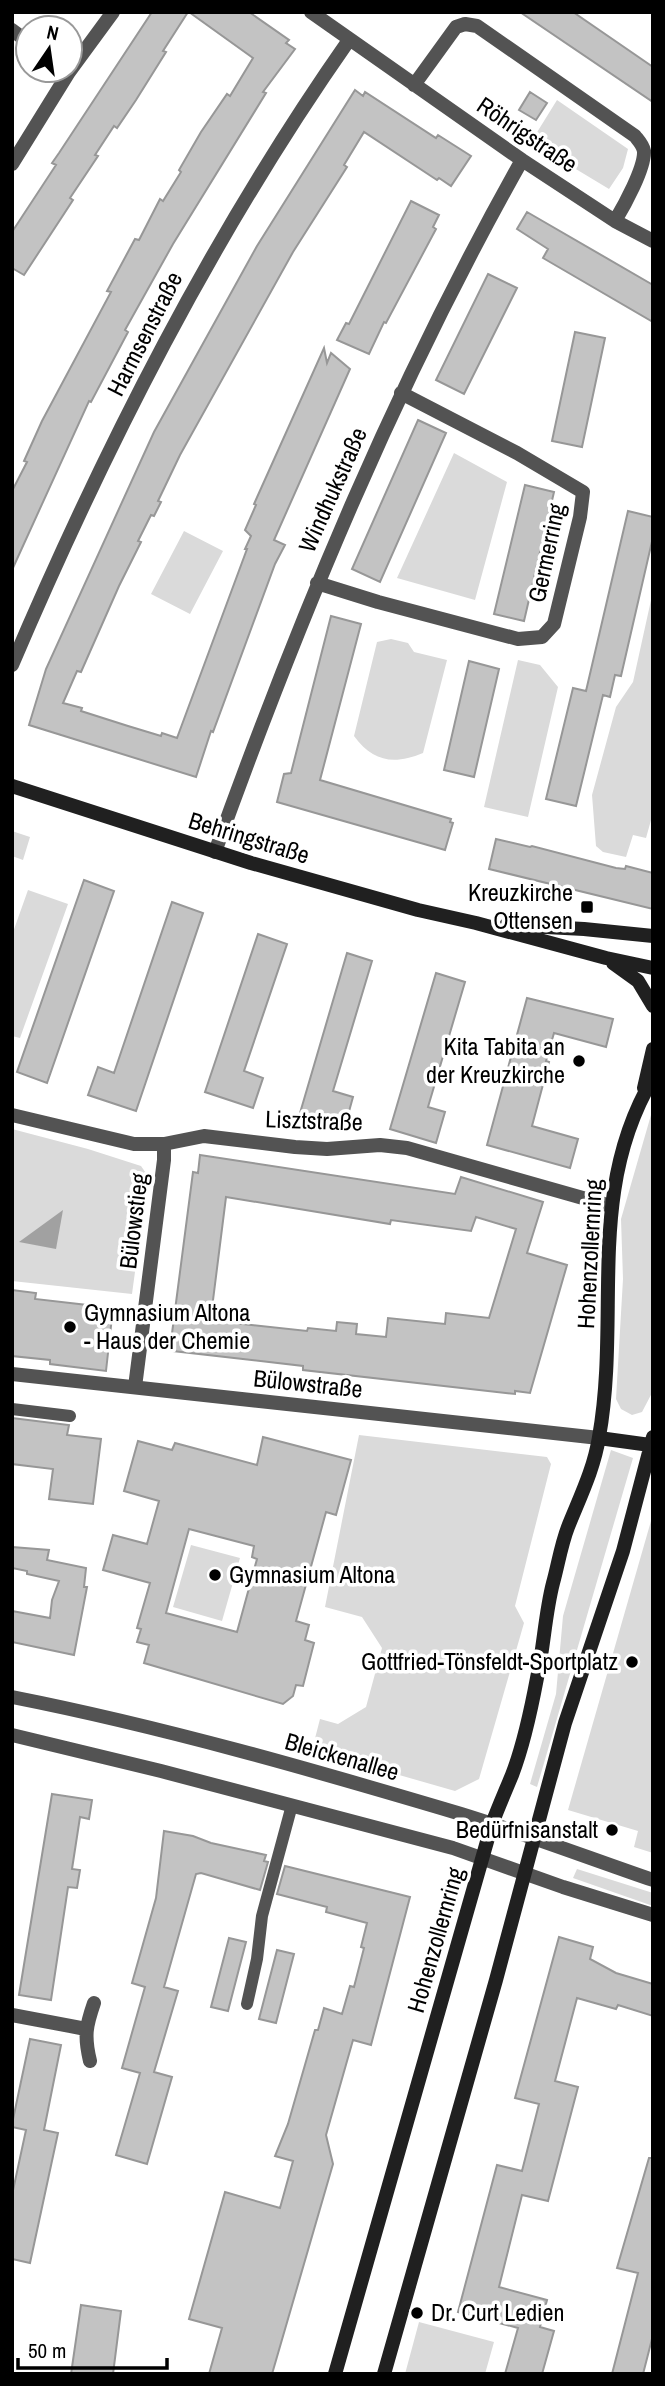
<svg xmlns="http://www.w3.org/2000/svg" width="665" height="2386" font-family="'Archivo Narrow',sans-serif">
<style>
.green{fill:#dadada}
.water{fill:#a1a1a1}
.building{fill:#c3c3c3;stroke:#979797;stroke-width:2;fill-rule:evenodd}
.lines{fill:none;stroke-linecap:round;stroke-linejoin:round}
.service{stroke:#535353;stroke-width:12}
.minor{stroke:#535353;stroke-width:14}
.secondary{stroke:#202020;stroke-width:14}
.poi-dot{fill:#000;stroke:#fff;stroke-width:2.5}
.labels{text-anchor:middle;stroke-width:7;stroke-linejoin:round;paint-order:stroke}
.street-label{font-size:24px;fill:#000;stroke:#fff}
.poi-label{font-size:24px;fill:#000;stroke:#fff;text-anchor:end}
</style>
<rect width="100%" height="100%" fill="#fff"/>
<path class="green" d="M557,100L628,149L623,168L609,189L531,142Z
M454,453L507,482L475,600L397,578Z
M184,531L223,551L190,614L151,594Z
M653,591V813L646,838L633,835L626,857L603,852L596,846L592,795L616,707L633,682Z
M391,639L408,643L414,652L447,660L423,753C394,765 373,762 354,736L377,642Z
M518,660L540,665L558,687L528,817L484,807Z
M12,831L30,837L23,860L12,856Z
M28,890L68,904L20,1038L12,1036V935Z
M653,1108V1391L642,1412L632,1415L621,1409L616,1399L623,1279L621,1219Z
M12,1129L88,1149L141,1166L148,1176L132,1294L12,1281Z
M359,1435L547,1457L551,1464L515,1606L524,1623L479,1779L455,1791L312,1750L320,1719L338,1724L366,1707L382,1648L362,1617L325,1607Z
M611,1450L633,1458L537,1787L530,1784L556,1694L563,1616Z
M653,1514V1853L634,1847L638,1831L568,1810Z
M191,1545L240,1558L222,1621L173,1607Z
M577,1869L653,1893V1906L573,1878Z
M419,2322L494,2342L485,2374H405Z"/>
<path class="water" d="M63,1210L56,1249L19,1242Z"/>
<path class="building" d="M152,12H188L163,51L166,52L136,100L117,128L114,126L95,155L98,156L70,198L73,200L24,275L12,268V232L56,165L52,163L59,153Z
M189,12H249L289,40L286,43L295,49L263,92L266,93L173,244L125,330L128,332L91,402L89,401L12,570V491L27,462L24,461L42,421L111,292L107,291L135,239L139,240L160,199L163,201L181,172L179,170L201,132L227,94L230,96L253,58Z
M520,12H573L653,67V102Z
M355,90L363,96L365,92L436,138L438,135L471,156L451,186L439,178L437,180L364,132L344,165L347,167L293,252L180,455L158,501L161,502L154,516L151,515L138,541L141,542L119,586L81,672L77,671L63,703L82,708L81,711L128,726L161,736L162,733L177,738L247,549H245L251,536L245,530L256,505L254,504L324,348L327,363L331,353L350,369L274,540L285,545L275,564L213,732L211,731L196,777L29,725L46,669L154,432L257,246Z
M530,92L547,103L536,120L519,110Z
M411,201L439,215L433,227L436,229L386,323L384,322L369,354L337,340L346,323L349,324Z
M527,212L653,285V322L543,258L548,249L517,229Z
M488,274L517,288L464,394L436,380Z
M575,332L605,338L582,447L552,441Z
M418,420L446,433L380,582L352,569Z
M525,485L554,492L524,621L494,614Z
M628,511L653,517V537L621,676L615,675L610,697L603,695L576,806L546,799L573,688L586,691Z
M331,616L361,624L320,780L451,819L450,822L453,823L445,850L277,802L284,774L291,773Z
M469,661L499,669L474,777L444,770Z
M496,839L530,847L532,846L616,868L625,869L626,866L653,873V909L489,869Z
M84,880L114,891L47,1083L17,1072Z
M172,902L203,913L136,1111L88,1095L98,1067L114,1073Z
M258,934L287,944L244,1071L263,1078L253,1108L205,1092Z
M347,953L372,961L333,1091L353,1097L345,1126L300,1113Z
M436,973L465,982L428,1107L445,1112L436,1143L390,1129Z
M527,998L613,1019L606,1047L554,1033L546,1061L549,1062L532,1126L578,1139L570,1168L487,1145Z
M200,1155L455,1194L461,1177L543,1202L527,1253L567,1265L530,1393L515,1391V1394L303,1370V1366L173,1351L171,1341L193,1172L198,1173ZM226,1197L390,1224L391,1220L471,1231L476,1217L516,1229L489,1318L446,1313L445,1324L388,1318L386,1337L356,1334L357,1324L337,1322L336,1331L308,1328L307,1331L206,1320L211,1316Z
M12,1290L36,1293L35,1299L113,1308L106,1371L50,1364V1360L12,1356Z
M12,1418L69,1425L67,1435L101,1439L93,1504L49,1499L53,1469L12,1464Z
M263,1437L351,1460L336,1515L326,1512L296,1621L309,1625L305,1640L314,1643L303,1686L296,1685L293,1696L283,1704L144,1663L149,1645L137,1642L141,1629L137,1628L150,1583L103,1570L113,1535L147,1544L159,1501L124,1491L138,1441L172,1450L175,1443L257,1465ZM189,1529L254,1546L252,1557L257,1559L237,1632L166,1613Z
M12,1547L49,1550L47,1560L86,1568L84,1587H87L74,1655L12,1642V1611L50,1618L52,1600L59,1581L27,1574V1571L12,1568Z
M52,1794L92,1800L89,1819L80,1817L72,1869L80,1870L77,1888L68,1887L51,2000L19,1995Z
M164,1831L193,1836L211,1843L266,1855L264,1861L268,1862L260,1890L201,1873L196,1874L164,1987L178,1991L154,2072L172,2077L147,2164L116,2155L140,2073L122,2068L145,1987L132,1983L156,1898Z
M285,1866L410,1897L371,2045L353,2040L326,2135L333,2164L272,2374H209L222,2328L189,2319L225,2192L280,2208L293,2161L275,2156L288,2124L315,2030H318L324,2008L342,2014L350,1986L354,1987L364,1948L361,1947L367,1923L326,1912L327,1907L277,1894Z
M559,1937L593,1947L590,1959L616,1973L653,1984V2016L618,2005L616,2009L577,1998L555,2081L578,2087L548,2201L522,2195L499,2287L547,2300L540,2327L554,2331L542,2374H505L518,2328L458,2312L497,2165L522,2171L539,2104L515,2098Z
M229,1938L246,1942L228,2011L211,2007Z
M277,1950L294,1954L276,2023L259,2019Z
M30,2039L61,2045L44,2130L58,2133L30,2263L12,2259V2195L26,2130L12,2127V2124Z
M649,2158H653V2335L643,2374H612L638,2273L617,2268Z
M81,2305L121,2311L113,2374H71Z"/>
<g class="lines">
<path class="service" d="M12,1409L70,1416
M247,2004L257,1959L262,1916L292,1805"/>
<path class="minor" d="M311,12L522,160L615,221L653,241
M12,30L28,42
M414,85L456,27L465,24L477,26L635,136C639,141 643,145 644,151C645,168 624,206 615,221
M12,164L69,72L113,12
M317,583L378,602L518,639L542,637L554,624L580,517L583,492L517,453L401,393
M12,665C105,447 213,234 349,40
M215,852C301,613 397,382 522,160
M12,1115L134,1144H164L204,1136L295,1147L327,1149L380,1145L407,1148L611,1206
M12,1374L599,1438
M135,1387L164,1160V1144
M12,1697C164,1727 313,1770 461,1814C526,1834 589,1858 653,1880
M12,1735L161,1771L453,1848L563,1887L653,1915
M12,2015L86,2029
M90,2061C84,2036 86,2026 94,2003"/>
<path class="secondary" d="M12,786L251,863L418,910L476,923L606,958L653,968
M506,925L584,929L653,936
M613,963L638,981L653,1006
M644,1088L653,1049
M599,1438L650,1445
M335,2374L492,1824C498,1808 505,1792 512,1775C524,1744 531,1710 537,1678C544,1646 545,1614 553,1583C558,1565 561,1545 568,1527C580,1497 594,1469 599,1437C621,1313 585,1192 653,1078
M384,2374L496,1980L565,1723L623,1551L653,1437"/>
</g>
<g class="poi-dot">
<rect x="580" y="900" width="14" height="14" rx="3.5"/>
<circle cx="579" cy="1061" r="7"/>
<circle cx="70" cy="1327" r="7"/>
<circle cx="215" cy="1575" r="7"/>
<circle cx="632" cy="1662" r="7"/>
<circle cx="612" cy="1830" r="7"/>
<circle cx="417" cy="2313" r="7"/>
</g>
<g class="labels">
<g class="street-label">
<text transform="translate(527 135) rotate(34)" y="8">Röhrigstraße</text>
<text transform="translate(145 334) rotate(-63)" y="8">Harmsenstraße</text>
<text transform="translate(333 490) rotate(-66)" y="8">Windhukstraße</text>
<text transform="translate(547 553) rotate(-78)" y="8">Germerring</text>
<text transform="translate(249 838) rotate(17)" y="8">Behringstraße</text>
<text transform="translate(314 1121) rotate(2)" y="8">Lisztstraße</text>
<text transform="translate(134 1221) rotate(-83)" y="8">Bülowstieg</text>
<text transform="translate(590 1254) rotate(-87)" y="8">Hohenzollernring</text>
<text transform="translate(308 1384) rotate(6)" y="8">Bülowstraße</text>
<text transform="translate(342 1757) rotate(16)" y="8">Bleickenallee</text>
<text transform="translate(436 1940) rotate(-74)" y="8">Hohenzollernring</text>
</g>
<g class="poi-label">
<text x="573" y="901">Kreuzkirche<tspan x="573" dy="28">Ottensen</tspan></text>
<text x="565" y="1055">Kita Tabita an<tspan x="565" dy="28">der Kreuzkirche</tspan></text>
<text x="84" y="1321" text-anchor="start">Gymnasium Altona<tspan x="84" dy="28">- Haus der Chemie</tspan></text>
<text x="229" y="1583" text-anchor="start">Gymnasium Altona</text>
<text x="618" y="1670">Gottfried-Tönsfeldt-Sportplatz</text>
<text x="598" y="1838">Bedürfnisanstalt</text>
<text x="431" y="2321" text-anchor="start">Dr. Curt Ledien</text>
</g>
</g>
<rect width="665" height="2386" fill="none" stroke="#000000" stroke-width="28"/>
<g transform="translate(49 49) rotate(13)"><circle r="33" fill="#ffffff" stroke="#999999" stroke-width="2"/>
<path d="M0-5L12 26L0 18L-12 26Z" fill="#000000"/>
<text y="-10" font-size="19" font-weight="bold" text-anchor="middle" fill="#000000">N</text>
</g>
<path d="M18 2358v10h149v-10" fill="none" stroke="#000000" stroke-width="3.5"/>
<text x="28" y="2358" font-size="21" fill="#000000" stroke="#ffffff" stroke-width="5" paint-order="stroke">50 m</text>
</svg>
